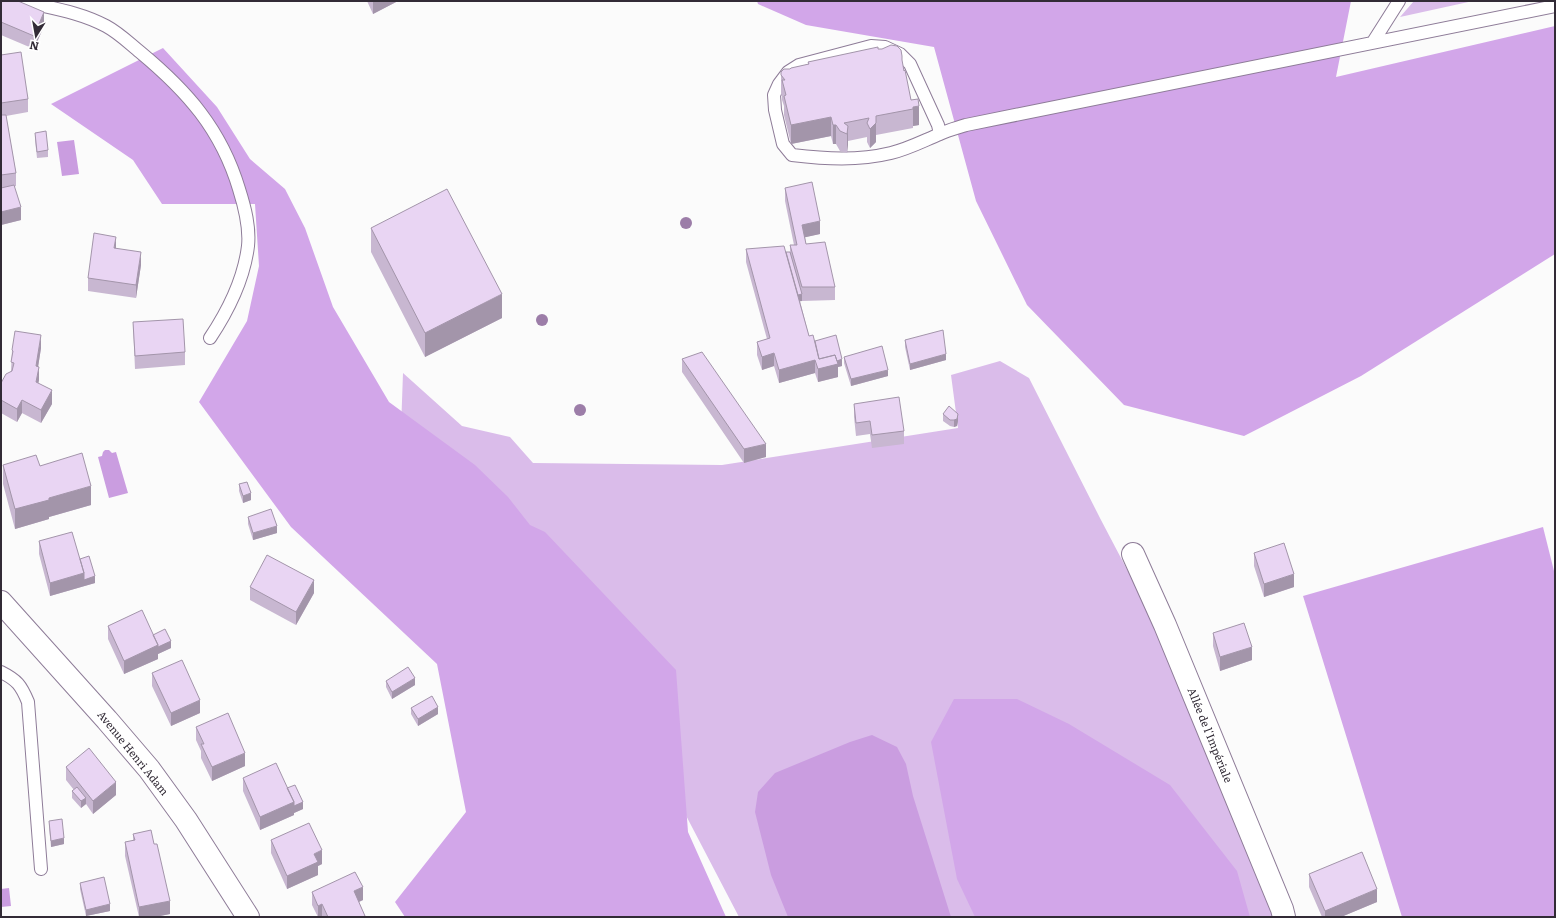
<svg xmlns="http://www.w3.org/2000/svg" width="1556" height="918" font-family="Literata,serif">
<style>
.green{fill:#dabcea}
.forest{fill:#d2a6e9}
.water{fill:#ca9de0}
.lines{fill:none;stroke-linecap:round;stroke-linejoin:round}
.lane-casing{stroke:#8e7c98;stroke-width:14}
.street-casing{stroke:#8e7c98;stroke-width:24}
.lane{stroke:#fff;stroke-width:12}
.street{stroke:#fff;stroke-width:22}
.tree{fill:#9c7da8}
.wall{fill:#c8b7d1}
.shaded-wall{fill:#a395aa}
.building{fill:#e9d5f3;stroke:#a395aa}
.labels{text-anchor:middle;stroke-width:3;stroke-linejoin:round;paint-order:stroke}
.street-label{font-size:11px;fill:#322b36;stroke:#fff}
</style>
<rect width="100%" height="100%" fill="#fbfbfb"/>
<path class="green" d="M1414,1H1473L1400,17Z
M1000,361L1029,378L1101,520L1153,619L1274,917H739L645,737L401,429L403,373L462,426L510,437L533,463L722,465L958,428L951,375Z"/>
<path class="forest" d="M757,1H1351L1336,77L1555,26V254L1361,376L1244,436L1124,405L1027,305L976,201L934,47L806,25L758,4Z
M163,48L217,107L250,159L285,189L305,228L333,307L389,402L475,465L508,497L530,525L545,532L676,670L688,832L726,917H405L395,902L466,812L437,664L291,527L199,402L247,321L259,266L255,204H162L133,160L51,104Z
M1543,527L1555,575V917H1402L1303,596Z
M954,699H1017L1069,724L1170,785L1237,871L1250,917H975L957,879L931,742Z"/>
<path class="water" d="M74,140L79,174L62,176L57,142Z
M105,450H109L112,453L116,452L128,493L109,498L98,457L102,456L103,452Z
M872,735L897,747L906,764L913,796L951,917H788L771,875L755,812L758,792L775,773L850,742Z
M9,888L11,906L1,907V889Z"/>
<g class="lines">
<g class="lane-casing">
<path id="lane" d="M22,1C51,8 80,12 106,26C119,33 129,43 140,52C187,91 221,129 239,189C245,208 250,227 248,246C244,279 228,311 210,338
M1373,42L1399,1
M940,134L938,125L910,64L900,54L885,47L871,46L799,65L788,72L779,84L774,95L775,110L783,144L792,155C826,159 858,161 891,153C908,149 923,141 940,134C948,130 957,128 966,125L1555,6
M1,672C17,680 21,685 28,702L41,869"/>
</g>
<g class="street-casing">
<path id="street" d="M1133,554L1165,625L1282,909L1284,917
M1,602L107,720L149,769L186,820L248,917"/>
</g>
<use href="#lane" class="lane"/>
<use href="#street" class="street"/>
</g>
<g class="tree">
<circle cx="686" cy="223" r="6"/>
<circle cx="542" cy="320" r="6"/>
<circle cx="580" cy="410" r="6"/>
</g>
<path class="wall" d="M1,1L44,26L34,49L1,35Z
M367,1H398L373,14Z
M878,49L902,64L911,100L919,125L913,126V128L876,135V142L870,148L867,142V137L848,141L847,153L840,151L836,144H833L831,136L791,144L784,115V106L782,100V96L781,94V75L790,69L808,64V62Z
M1,55L28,99V112L6,116L16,173V186L14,187L21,220L1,225Z
M35,133L48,150V157L37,158L35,140Z
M785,188L820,234L805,237L806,244L835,287V300L802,301H800L809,336L842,366L838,367V377L818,382L815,373L779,383L774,366L762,370L757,355V342L767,339L746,262V249L786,252H790V245H794L785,201Z
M371,228L502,318L425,357L371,252Z
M116,248L141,265L136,298L88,291V278Z
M133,324L185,352V365L135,369Z
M905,340L946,360L910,370L905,347Z
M41,348L38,367L39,380L38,383L52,404L41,423L22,413L17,422L1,413V383L11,371L12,350Z
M844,357L888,376L851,386L844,363Z
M682,359L766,457L744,463L682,372Z
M854,404L904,431V444L872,448L870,434L856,436L854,417Z
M943,414L958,421L957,426L954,427L950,426L943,421Z
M3,465L40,466L91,505L49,517V519L15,529L3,484Z
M239,484L251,500L243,503L239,491Z
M248,517L277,533L253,540L248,524Z
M39,541L80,559L95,583L50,596L39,554Z
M1254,553L1294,587L1264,597L1254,566Z
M250,587L314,593L296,625L250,600Z
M108,626L153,635L171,648L158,654V659L124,674L108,639Z
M1213,633L1252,660L1220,671L1213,646Z
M152,673L200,713L171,726L152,686Z
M386,681L415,685L392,699L386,687Z
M411,708L438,714L418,726L411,714Z
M196,727L245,766L212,781L201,758V751L196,740Z
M66,767L116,795L93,814L86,804L81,808L72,798V791L74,790L66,780Z
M243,778L287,788L303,809L294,813V815L260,830L243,791Z
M49,821L64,844L51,847L49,827Z
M133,834L170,914L155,917H139L125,856V842L133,841Z
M271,840L322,864L318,866V875L287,889L271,853Z
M1309,874L1377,902L1341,917H1322L1309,887Z
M80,883L110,911L86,916L80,889Z
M312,892L363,900L359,902L365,917H318L312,905Z"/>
<path class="shaded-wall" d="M373,1H398L373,14Z
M44,12V26L34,49V36Z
M919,106V125L913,126V107Z
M876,116V142L870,148V129Z
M831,117V136L791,144V125Z
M833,125H836V144H833Z
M848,126V145L847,153V134Z
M21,207V220L1,225V212Z
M820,221V234L802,238V225Z
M116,237V250L114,248Z
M141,252V265L136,298V285Z
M502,294V318L425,357V333Z
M802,294V301L796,302V295Z
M41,335V348L36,380V366Z
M774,353V366L762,370V357Z
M946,354V360L910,370V364Z
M842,359V366L838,367V377L818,382V369L819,366Z
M815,360V373L779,383V370Z
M39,367V380L36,395V382Z
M888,370V376L851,386V379Z
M52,390V404L41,423V410Z
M22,400V413L17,422V409Z
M958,414V421L957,426L954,427V420Z
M766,444V457L744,463V449Z
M91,486V505L49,517V519L15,529V509L49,498Z
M251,493V500L243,503V496Z
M277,526V533L253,540V533Z
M84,573L95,576V583L50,596V583Z
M1294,574V587L1264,597V584Z
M314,580V593L296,625V612Z
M171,641V648L158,654V659L124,674V661L158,645Z
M1252,647V660L1220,671V657Z
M415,678V685L392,699V692Z
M200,700V713L171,726V713Z
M438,707V714L418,726V719Z
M245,753V766L212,781V767Z
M116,782V795L93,814V801Z
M86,798V804L81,808V801Z
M294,802H303V809L294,813V815L260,830V817Z
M64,838V844L51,847V841Z
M322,850V864L318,866V875L287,889V876L314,854Z
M363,887V900L354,904V891Z
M1377,889V902L1341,917H1325V911Z
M170,901V914L155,917H139V907Z
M110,904V911L86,916V910Z
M322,904V917H318V906Z"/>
<path class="building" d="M1,1H18L44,12L34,36L1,22Z
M891,45L897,46L901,50L902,56V60L904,71L905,70L911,100L918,99L919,106L913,107V109L876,116V123L870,129L867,123L869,118L844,123L848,126L847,134L840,131L836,125H833L831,117L791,125L784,96L786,95L782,80H785L781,75V72L784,69H790L791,68L809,64L808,62L878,47V49H882Z
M21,52L28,99L1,103V55Z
M1,115H6L16,173L1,175Z
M46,131L48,150L37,152L35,133Z
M812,182L820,221L802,225L806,244L825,242L835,287H802L790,245H797L785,188Z
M14,185L21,207L1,212V188Z
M447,189L502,294L425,333L371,228Z
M94,233L116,237L114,248L141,252L136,285L88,278Z
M784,246L809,336L813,335L819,359L835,355L838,364L818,369L815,360L779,370L774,353L762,357L757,342L770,338L746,249Z
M786,252H790L802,294L798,295Z
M183,319L185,352L135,356L133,322Z
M943,330L946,354L910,364L905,340Z
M15,331L41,335L36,366L39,367L36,382L52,390L41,410L22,400L17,409L1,400V383L6,374L12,371L14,363L11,362L13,351L12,350Z
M836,335L842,359L837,361L835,355L819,359L815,341Z
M882,346L888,370L851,379L844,357Z
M702,352L766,444L744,449L682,359Z
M899,397L904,431L872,435L870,421L856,423L854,404Z
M949,406L958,414L957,419L954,420H950L943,414Z
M82,453L91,486L49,498V500L15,509L3,465L36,455L40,466Z
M247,482L251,493L243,496L239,484Z
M271,509L277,526L253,533L248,517Z
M72,532L84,573L50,583L39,541Z
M1284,543L1294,574L1264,584L1254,553Z
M267,555L314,580L296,612L250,587Z
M89,556L95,576L84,580V573L80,559Z
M142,610L158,645L124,661L108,626Z
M1244,623L1252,647L1220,657L1213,633Z
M165,629L171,641L158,647V645L153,635Z
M182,660L200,700L171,713L152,673Z
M408,667L415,678L392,692L386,681Z
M432,696L438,707L418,719L411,708Z
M228,713L245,753L212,767L201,744H204L196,727Z
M89,748L116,782L93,801L66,767Z
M276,763L294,802L260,817L243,778Z
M295,785L303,802L294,806V802L287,788Z
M77,787L86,798L81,801L72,791Z
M62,819L64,838L51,841L49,821Z
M309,823L322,850L314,854L318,862L287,876L271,840Z
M151,830L154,844H157L170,901L139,907L125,842L135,840L133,834Z
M1362,852L1377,889L1325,911L1309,874Z
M355,872L363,887L354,891L365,916L362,917H328L322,904L318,906L312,892Z
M104,877L110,904L86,910L80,883Z"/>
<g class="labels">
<g class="street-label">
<text transform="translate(1210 735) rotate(68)" y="4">Allée de l'Impériale</text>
<text transform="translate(133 753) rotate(51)" y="4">Avenue Henri Adam</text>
</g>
</g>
<rect width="1556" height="918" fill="none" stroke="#322b36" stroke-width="4"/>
<g transform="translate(36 36) rotate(191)" stroke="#ffffff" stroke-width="3" paint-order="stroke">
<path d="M0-3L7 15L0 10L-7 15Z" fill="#322b36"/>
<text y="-6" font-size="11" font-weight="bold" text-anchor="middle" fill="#322b36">N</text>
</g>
</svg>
